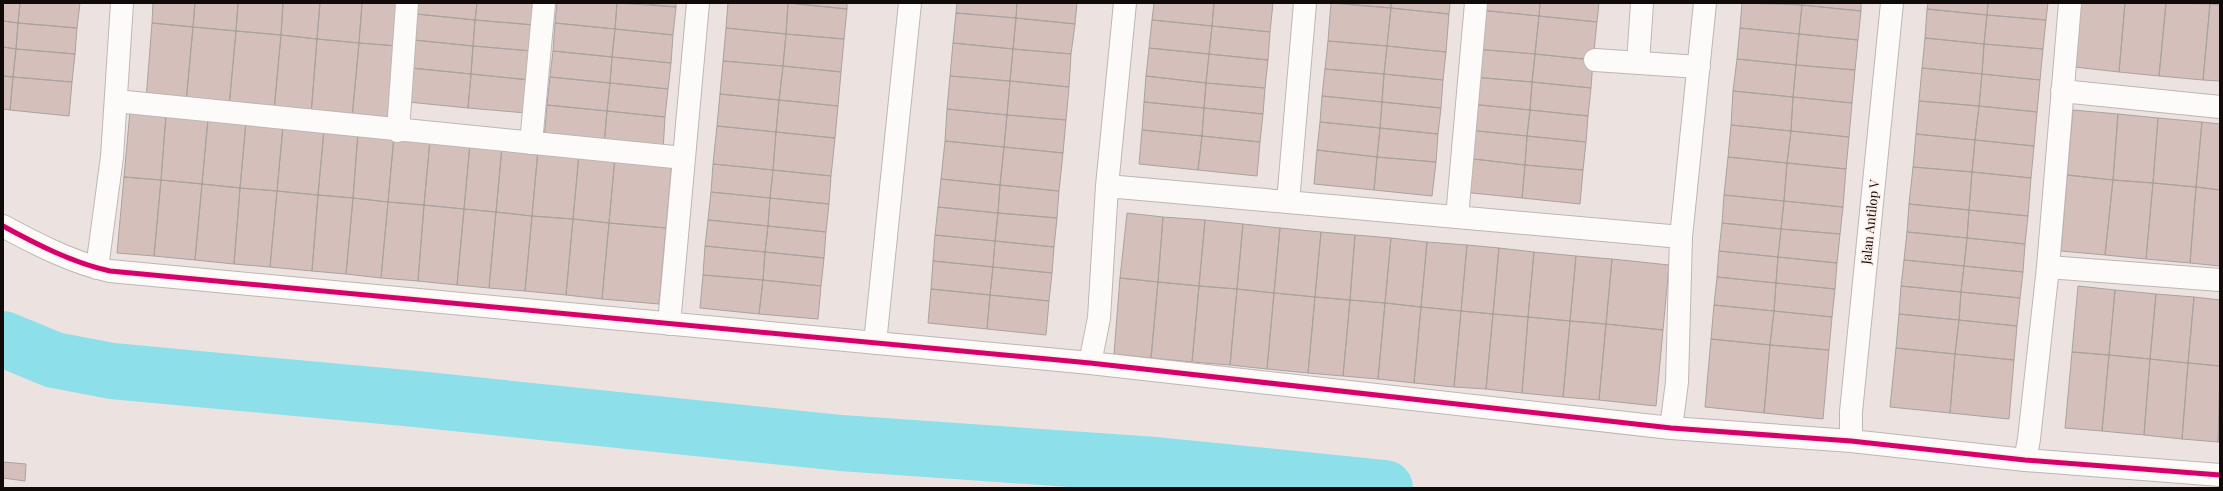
<svg xmlns="http://www.w3.org/2000/svg" width="2223" height="491" font-family="'Playfair Display',serif">
<style>
.lines{fill:none;stroke-linecap:round;stroke-linejoin:round}
.river{stroke:#8de0ea;stroke-width:56}
.building{fill:#d4bfbb;stroke:#a9a2a0}
.minor-casing{stroke:#beb6b4;stroke-width:24}
.minor{stroke:#fcfbfa;stroke-width:22}
.cycleway-casing{stroke:#feeee8;stroke-width:8}
.cycleway{stroke:#d6006c;stroke-width:5}
.labels{text-anchor:middle;stroke-width:3;stroke-linejoin:round;paint-order:stroke}
.street-label{font-size:13px;fill:#100b09;stroke:#feeee8}
</style>
<rect width="100%" height="100%" fill="#ece3e0"/>
<g class="lines">
<path class="river" d="M3,339L54,360L112,371L416,399L841,443L1156,465L1385,488"/>
</g>
<path class="building" d="M3,3H20L18,23L3,21Z
M20,3H80L77,28L18,23Z
M153,3H195L193,27L152,23Z
M195,3H238L236,31L193,27Z
M238,3H283L281,35L236,31Z
M283,3H320L317,39L281,35Z
M320,3H362L359,43L317,39Z
M362,3H401L397,46L359,43Z
M417,3H477L475,20L416,14Z
M477,3H536L534,25L475,20Z
M557,3H617L615,29L555,23Z
M617,3L676,7L673,35L615,29Z
M637,3H676V7Z
M728,3H788L786,34L726,28Z
M788,3L847,9L844,39L786,34Z
M788,3H847V9Z
M957,3H1017L1016,18L956,13Z
M1017,3H1077L1075,24L1016,18Z
M1154,3H1214L1212,26L1152,20Z
M1214,3H1273L1270,32L1212,26Z
M1331,3L1391,8L1387,46L1328,41Z
M1335,3H1391V8Z
M1391,3H1450L1449,14L1391,8Z
M1479,3H1540L1539,16L1479,10Z
M1540,3H1599L1597,22L1539,16Z
M1742,3L1802,5L1799,34L1740,28Z
M1780,3H1802V5Z
M1802,3H1861V11L1802,5Z
M1928,3H1988L1987,15L1927,9Z
M1988,3H2048L2046,20L1987,15Z
M2080,3H2125L2119,72L2074,67Z
M2125,3H2166L2159,76L2119,72Z
M2166,3L2210,4L2203,80L2159,76Z
M2210,4L2220,5V81L2203,80Z
M1802,5L1861,11L1858,40L1799,34Z
M1391,8L1449,14L1446,52L1387,46Z
M1927,9L1987,15L1984,44L1925,38Z
M1479,10L1539,16L1535,54L1475,49Z
M956,13L1016,18L1013,49L953,43Z
M416,14L475,20L473,46L414,40Z
M1987,15L2046,20L2043,49L1984,44Z
M1539,16L1597,22L1593,60L1535,54Z
M1016,18L1075,24L1071,54L1013,49Z
M475,20L534,25L532,51L473,46Z
M1152,20L1212,26L1209,54L1149,48Z
M3,21L18,23L16,49L3,47Z
M18,23L77,28L75,54L16,49Z
M152,23L193,27L186,103L146,99Z
M555,23L615,29L612,57L553,51Z
M1212,26L1270,32L1268,60L1209,54Z
M193,27L236,31L229,107L186,103Z
M726,28L786,34L783,66L723,61Z
M1740,28L1799,34L1796,65L1737,59Z
M615,29L673,35L671,63L612,57Z
M236,31L281,35L274,111L229,107Z
M786,34L844,39L841,72L783,66Z
M1799,34L1858,40L1855,70L1796,65Z
M281,35L317,39L311,115L274,111Z
M1925,38L1984,44L1982,74L1922,68Z
M317,39L359,43L352,118L311,115Z
M414,40L473,46L471,74L411,68Z
M1328,41L1387,46L1384,74L1325,69Z
M359,43L397,46L391,122L352,118Z
M953,43L1013,49L1010,81L950,76Z
M1984,44L2043,49L2040,80L1982,74Z
M473,46L532,51L529,80L471,74Z
M1387,46L1446,52L1443,80L1384,74Z
M3,47L16,49L13,77L3,76Z
M1149,48L1209,54L1206,83L1146,76Z
M16,49L75,54L72,82L13,77Z
M1013,49L1071,54L1069,87L1010,81Z
M1475,49L1535,54L1532,82L1473,77Z
M553,51L612,57L610,83L550,77Z
M1209,54L1268,60L1265,88L1206,83Z
M1535,54L1593,60L1591,88L1532,82Z
M612,57L671,63L668,89L610,83Z
M1737,59L1796,65L1793,97L1733,91Z
M723,61L783,66L779,100L720,94Z
M1796,65L1855,70L1852,103L1793,97Z
M783,66L841,72L838,106L779,100Z
M411,68L471,74L468,108L408,102Z
M1922,68L1982,74L1979,106L1919,101Z
M1325,69L1384,74L1382,102L1322,96Z
M471,74L529,80L526,113L468,108Z
M1384,74L1443,80L1441,108L1382,102Z
M1982,74L2040,80L2037,112L1979,106Z
M3,76L13,77L10,110L3,109Z
M950,76L1010,81L1007,115L947,109Z
M1146,76L1206,83L1204,108L1144,102Z
M13,77L72,82L69,116L10,110Z
M550,77L610,83L607,111L547,105Z
M1473,77L1532,82L1530,110L1470,104Z
M1010,81L1069,87L1066,120L1007,115Z
M1532,82L1591,88L1588,116L1530,110Z
M610,83L668,89L665,117L607,111Z
M1206,83L1265,88L1263,114L1204,108Z
M1733,91L1793,97L1791,131L1731,125Z
M720,94L779,100L776,132L717,126Z
M1322,96L1382,102L1380,128L1320,122Z
M1793,97L1852,103L1849,137L1791,131Z
M779,100L838,106L835,138L776,132Z
M1919,101L1979,106L1975,140L1916,134Z
M1144,102L1204,108L1202,136L1142,130Z
M1382,102L1441,108L1438,134L1380,128Z
M1470,104L1530,110L1527,136L1468,130Z
M547,105L607,111L604,145L544,139Z
M1979,106L2037,112L2034,146L1975,140Z
M1204,108L1263,114L1260,142L1202,136Z
M947,109L1007,115L1004,147L945,141Z
M1530,110L1588,116L1586,142L1527,136Z
M2073,110L2118,114L2113,180L2067,175Z
M130,111L166,115L161,180L124,177Z
M607,111L665,117L663,151L604,145Z
M2118,114L2158,118L2153,183L2113,180Z
M166,115L208,119L202,184L161,180Z
M1007,115L1066,120L1063,153L1004,147Z
M2158,118L2202,122L2196,187L2153,183Z
M208,119L246,122L240,188L202,184Z
M246,122L283,126L277,191L240,188Z
M1320,122L1380,128L1377,157L1317,150Z
M2202,122L2220,124V190L2196,187Z
M1731,125L1791,131L1787,163L1728,157Z
M283,126L324,130L318,195L277,191Z
M717,126L776,132L773,170L713,164Z
M1380,128L1438,134L1436,162L1377,157Z
M324,130L358,133L353,198L318,195Z
M1142,130L1202,136L1198,170L1139,164Z
M1468,130L1527,136L1525,165L1465,158Z
M1791,131L1849,137L1846,169L1787,163Z
M776,132L835,138L831,176L773,170Z
M358,133L394,136L388,202L353,198Z
M1916,134L1975,140L1972,172L1913,167Z
M394,136L430,140L424,205L388,202Z
M1202,136L1260,142L1257,176L1198,170Z
M1527,136L1586,142L1583,170L1525,165Z
M430,140L470,144L464,209L424,205Z
M1975,140L2034,146L2031,178L1972,172Z
M945,141L1004,147L1000,185L941,179Z
M470,144L502,147L496,212L464,209Z
M502,147L538,150L532,216L496,212Z
M1004,147L1063,153L1059,191L1000,185Z
M538,150L579,154L573,219L532,216Z
M1317,150L1377,157L1374,190L1314,184Z
M579,154L615,157L609,223L573,219Z
M615,157L672,162L666,228L609,223Z
M1377,157L1436,162L1432,196L1374,190Z
M1728,157L1787,163L1784,201L1724,195Z
M1465,158L1525,165L1522,198L1462,192Z
M1787,163L1846,169L1843,207L1784,201Z
M713,164L773,170L770,198L711,192Z
M1525,165L1583,170L1580,204L1522,198Z
M1913,167L1972,172L1969,210L1909,204Z
M773,170L831,176L829,204L770,198Z
M1972,172L2031,178L2028,216L1969,210Z
M2067,175L2113,180L2105,255L2061,251Z
M124,177L161,180L154,256L117,253Z
M941,179L1000,185L998,213L938,207Z
M161,180L202,184L195,260L154,256Z
M2113,180L2153,183L2146,259L2105,255Z
M2153,183L2196,187L2190,263L2146,259Z
M202,184L240,188L234,264L195,260Z
M1000,185L1059,191L1057,218L998,213Z
M2196,187L2220,190V266L2190,263Z
M240,188L277,191L270,267L234,264Z
M277,191L318,195L312,271L270,267Z
M711,192L770,198L768,226L708,220Z
M318,195L353,198L346,274L312,271Z
M1724,195L1784,201L1781,229L1722,223Z
M353,198L388,202L381,278L346,274Z
M770,198L829,204L826,232L768,226Z
M1784,201L1843,207L1840,234L1781,229Z
M388,202L424,205L418,281L381,278Z
M1909,204L1969,210L1967,238L1907,232Z
M424,205L464,209L457,285L418,281Z
M938,207L998,213L995,241L935,235Z
M464,209L496,212L489,288L457,285Z
M1969,210L2028,216L2025,244L1967,238Z
M496,212L532,216L525,291L489,288Z
M998,213L1057,218L1054,247L995,241Z
M1127,213L1163,217L1158,282L1120,278Z
M532,216L573,219L566,295L525,291Z
M1163,217L1205,220L1199,286L1158,282Z
M573,219L609,223L602,299L566,295Z
M708,220L768,226L765,252L705,246Z
M1205,220L1243,224L1237,289L1199,286Z
M609,223L666,228L659,304L602,299Z
M1722,223L1781,229L1778,257L1719,251Z
M1243,224L1280,228L1274,293L1237,289Z
M768,226L826,232L824,258L765,252Z
M1280,228L1321,232L1315,297L1274,293Z
M1781,229L1840,234L1837,263L1778,257Z
M1321,232L1355,235L1350,300L1315,297Z
M1907,232L1967,238L1964,266L1904,260Z
M935,235L995,241L993,267L933,261Z
M1355,235L1391,238L1385,303L1350,300Z
M1391,238L1427,242L1421,307L1385,303Z
M1967,238L2025,244L2023,272L1964,266Z
M995,241L1054,247L1052,273L993,267Z
M1427,242L1467,245L1461,311L1421,307Z
M1467,245L1499,248L1493,314L1461,311Z
M705,246L765,252L763,280L703,275Z
M1499,248L1534,252L1528,317L1493,314Z
M1719,251L1778,257L1776,283L1717,277Z
M765,252L824,258L821,286L763,280Z
M1534,252L1576,256L1570,321L1528,317Z
M1576,256L1612,259L1606,324L1570,321Z
M1778,257L1837,263L1835,289L1776,283Z
M1612,259L1669,265L1663,330L1606,324Z
M1904,260L1964,266L1961,292L1901,286Z
M933,261L993,267L990,295L931,289Z
M1964,266L2023,272L2020,298L1961,292Z
M993,267L1052,273L1049,301L990,295Z
M703,275L763,280L759,314L700,308Z
M1717,277L1776,283L1774,311L1714,305Z
M1120,278L1158,282L1151,358L1114,354Z
M763,280L821,286L818,319L759,314Z
M1158,282L1199,286L1192,362L1151,358Z
M1776,283L1835,289L1832,317L1774,311Z
M1199,286L1237,289L1230,365L1192,362Z
M1901,286L1961,292L1959,320L1899,314Z
M2078,286L2115,290L2109,355L2072,352Z
M931,289L990,295L987,329L928,323Z
M1237,289L1274,293L1267,369L1230,365Z
M2115,290L2156,294L2150,359L2109,355Z
M1961,292L2020,298L2017,326L1959,320Z
M1274,293L1315,297L1308,373L1267,369Z
M2156,294L2194,297L2188,363L2150,359Z
M990,295L1049,301L1046,335L987,329Z
M1315,297L1350,300L1343,376L1308,373Z
M2194,297L2220,300V366L2188,363Z
M1350,300L1385,303L1378,379L1343,376Z
M1385,303L1421,307L1414,383L1378,379Z
M1714,305L1774,311L1770,345L1711,339Z
M1421,307L1461,311L1454,387L1414,383Z
M1461,311L1493,314L1486,389L1454,387Z
M1774,311L1832,317L1829,350L1770,345Z
M1493,314L1528,317L1522,393L1486,389Z
M1899,314L1959,320L1955,354L1896,348Z
M1528,317L1570,321L1563,397L1522,393Z
M1959,320L2017,326L2014,360L1955,354Z
M1570,321L1606,324L1599,400L1563,397Z
M1606,324L1663,330L1656,406L1599,400Z
M1711,339L1770,345L1764,413L1705,407Z
M1770,345L1829,350L1823,419L1764,413Z
M1896,348L1955,354L1950,413L1890,407Z
M2072,352L2109,355L2102,431L2065,428Z
M1955,354L2014,360L2009,419L1950,413Z
M2109,355L2150,359L2144,435L2102,431Z
M2150,359L2188,363L2182,439L2144,435Z
M2188,363L2220,366L2218,442L2182,439Z
M2220,422V442H2218Z
M3,462L26,464L25,481L3,478Z"/>
<g class="lines">
<g class="minor-casing">
<path id="minor" d="M1595,60L1699,67
M1638,63L1642,3
M2062,91L2220,107
M116,101L684,158
M398,131L407,3
M531,143L544,3
M1107,186L1681,237
M1288,202L1305,3
M1457,217L1476,3
M3,226C36,244 73,263 110,271L1090,363L1671,428L1851,441L2025,460L2220,475
M2048,267L2220,280
M97,268L112,157L122,3
M669,324L698,3
M875,343L910,3
M1090,363L1099,318L1107,186L1125,3
M1671,428L1677,382L1681,237L1705,3
M1851,441V412L1892,3
M2025,460L2029,439L2048,267L2070,3"/>
</g>
<use href="#minor" class="minor"/>
<g class="cycleway-casing">
<path id="cycleway" d="M3,226C36,244 73,263 110,271L1090,363L1671,428L1851,441L2025,460L2220,475"/>
</g>
<use href="#cycleway" class="cycleway"/>
</g>
<g class="labels">
<g class="street-label">
<text transform="translate(1870 222) rotate(-84)" y="5">Jalan Antilop V</text>
</g>
</g>
<rect width="2223" height="491" fill="none" stroke="#100b09" stroke-width="8"/>
</svg>
